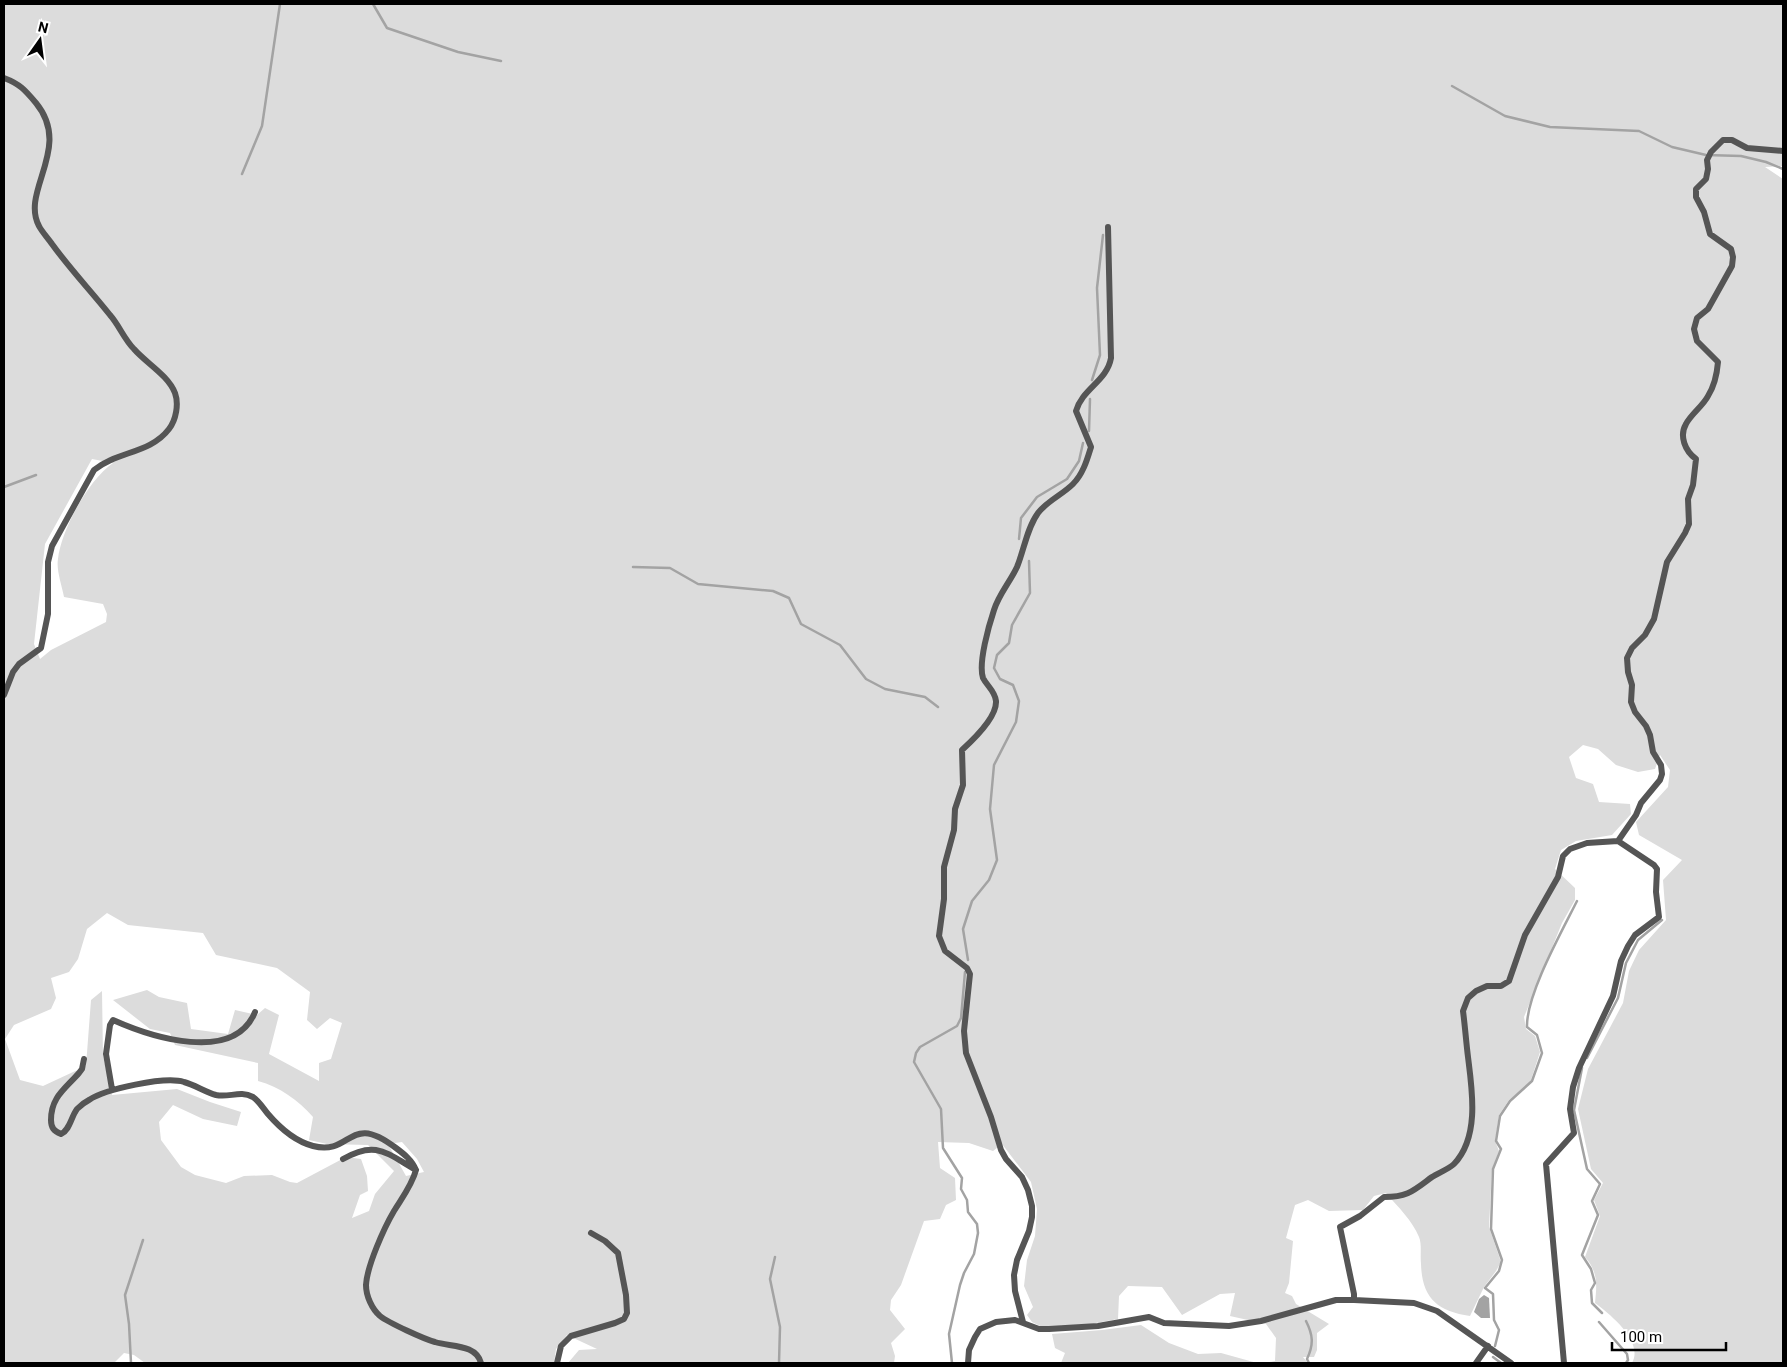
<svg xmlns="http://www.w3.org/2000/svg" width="1787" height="1367" font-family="Roboto,sans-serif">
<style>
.green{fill:#dcdcdc;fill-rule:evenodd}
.water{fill:#a3a3a3}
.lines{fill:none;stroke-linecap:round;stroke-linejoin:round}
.stream{stroke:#a3a3a3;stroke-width:2.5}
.minor{stroke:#555;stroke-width:6}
</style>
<rect width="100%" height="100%" fill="#fff"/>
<path class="green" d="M4,4H1783V166L1765,167L1783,179V1363H1632C1644,1342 1611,1315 1595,1303C1597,1284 1598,1272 1585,1257L1600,1216L1594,1200L1603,1183L1591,1169L1578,1109L1588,1069L1623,1003L1629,971L1639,950L1666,920L1663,880L1682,860L1639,835L1636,822L1668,787L1670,770L1660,755L1655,769L1638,772L1616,765L1598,749L1583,745L1569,757L1576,778L1593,784L1599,802L1630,804L1631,814L1612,835L1576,841L1561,850L1555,869L1575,888V900L1562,923L1524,1017L1526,1029L1535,1036L1540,1052L1530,1083L1509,1100L1499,1115L1495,1141L1499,1151L1492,1169L1489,1227L1501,1262L1496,1271L1484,1287L1470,1316C1437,1311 1422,1298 1421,1264C1420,1255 1422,1244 1419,1237C1412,1220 1398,1207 1386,1193L1374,1196L1363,1210L1329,1211L1308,1200L1295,1205L1286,1238L1293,1241L1289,1283L1285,1293L1292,1296L1296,1304L1329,1324L1317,1333V1350L1314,1357H1303L1308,1363H1265L1275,1361L1276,1338L1266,1324L1230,1316L1235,1293L1220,1294L1182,1315L1162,1287L1128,1286L1119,1296L1118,1319L1090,1324L1042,1327L1032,1322L1027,1315L1033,1307L1024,1286L1027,1260L1035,1236L1037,1209L1031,1182L1002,1144L993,1151L969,1143L938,1142L940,1168L955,1178L956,1200L946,1205L940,1219L924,1221L901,1285L891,1300L890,1310L905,1329L891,1343L895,1356L894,1363H568L579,1350L597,1349L567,1335L556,1349L554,1363H145L134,1355L124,1353L114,1363H4ZM92,459L113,463C89,479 61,530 58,559C56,570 62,586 64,597L103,604L107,614L106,622L51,650L40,659L34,644L45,544ZM107,913L128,925L203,933L216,955L277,968L310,992L307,1020L317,1029L330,1018L342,1023L331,1059L319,1063V1081L269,1054L279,1015L265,1008L257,1015L235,1010L228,1034L191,1029L187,1003L159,997L147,990L113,1000L150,1029L170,1033L175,1045L258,1063V1081C280,1087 298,1100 313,1117L309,1140L327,1144L368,1145L394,1171L375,1194L369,1211L352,1218L360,1195L368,1191L367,1176L361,1159L346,1157L297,1183L290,1182L272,1175L244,1176L226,1183L195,1175L181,1167L161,1140L159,1122L173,1105L203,1119L237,1126L241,1112L210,1102L177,1089L112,1095L103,1056L102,991L91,1000L86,1066L43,1086L20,1080L5,1039L14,1025L51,1009L56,998L51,978L69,972L78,959L87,929ZM402,1142L417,1159L424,1172L406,1176L388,1144Z
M1141,1325L1169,1343L1198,1354L1221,1353L1257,1363H1061L1065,1353L1055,1348L1052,1334L1102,1330Z"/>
<path class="water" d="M1484,1295L1489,1298L1490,1318H1481L1474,1312L1479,1299Z"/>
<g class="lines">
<path class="stream" d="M373,4L387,28L458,52L501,61
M1452,86L1505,116L1550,127L1639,131L1672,147L1706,155L1741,156L1766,162L1783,169
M242,174L262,126L280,4
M1092,380L1100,355L1097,288L1103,235
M1089,431L1090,399
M4,487L36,475
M1019,539L1021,518L1037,497L1067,479L1079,461L1083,443
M633,567L670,568L698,584L773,591L789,598L801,624L840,645L866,679L885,689L925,697L938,707
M968,960L963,929L972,901L989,880L997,860L990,809L994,765L1016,722L1019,701L1013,685L1000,679L994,668L997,655L1009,643L1012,625L1030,593L1029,561
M1587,1058L1618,998L1626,963L1638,940L1662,920
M1582,1068L1574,1110L1587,1169L1600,1184L1592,1201L1598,1215L1582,1255L1591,1269L1595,1283L1591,1290L1592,1303L1602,1313
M775,1257L770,1279L780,1327L779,1363
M1306,1321C1313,1335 1314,1344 1307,1359L1309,1363
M1599,1322L1627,1354L1628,1360L1626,1363
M1495,1346L1499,1330L1494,1320L1493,1294L1485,1288L1499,1271L1502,1260L1491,1229L1493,1169L1501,1149L1496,1141L1500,1116L1510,1101L1532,1081L1542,1053L1537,1035L1527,1027C1526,995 1562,931 1577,901
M1493,1357L1501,1363
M131,1363L129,1324L125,1295L143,1240
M952,1363L949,1334L960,1285L964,1273L974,1254L978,1233L977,1224L968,1212L967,1200L961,1189L962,1178L943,1148L941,1109L914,1062L916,1053L920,1047L957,1026L961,1018L965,972"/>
<path class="minor" d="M4,78C20,84 25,90 36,103C73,148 20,191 39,226C42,232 48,238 52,244C70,269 91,291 110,315C119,325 124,339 134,349C146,363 168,375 175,393C179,404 176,420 169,429C150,454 117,451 94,470L52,546L48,562V614L41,648L19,664L13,672L4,695
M1618,841L1636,815L1641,803L1660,780L1662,774L1661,765L1653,752L1650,735L1646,726L1635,712L1631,702L1632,685L1628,672L1627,658L1632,648L1645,635L1654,619L1667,562L1685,533L1689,524L1688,499L1693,485L1696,459C1685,451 1679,436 1686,424C1691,414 1703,406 1708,396C1715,385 1717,374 1718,362L1697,341L1694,329L1697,318L1708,309L1732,266L1733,257L1731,249L1710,234L1704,212L1696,197V189L1706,179L1708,169L1707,160L1711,152L1723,140H1732L1747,148L1783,151
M84,1059L82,1069L79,1073C65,1089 51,1097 51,1120C51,1128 54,1131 61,1134C70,1130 71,1117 77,1109C80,1106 85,1102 89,1100C105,1089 165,1076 184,1082C195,1085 205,1092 216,1095C229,1098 240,1090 253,1097C259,1101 263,1108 268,1114C280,1128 294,1141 313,1146C353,1156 348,1111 396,1148C404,1154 412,1160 416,1170C412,1185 402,1198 394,1211C384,1228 367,1266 366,1285C366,1296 372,1309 380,1316C389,1323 424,1339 435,1342C451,1347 476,1344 481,1363
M112,1089L106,1054L110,1025L113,1020C151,1037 234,1064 255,1012
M343,1159C376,1140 386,1153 416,1170
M1354,1300V1294L1340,1227L1360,1216L1384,1197C1408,1197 1413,1191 1432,1177C1438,1173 1449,1169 1454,1164C1480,1137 1472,1089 1468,1057C1466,1041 1465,1026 1463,1011L1468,998L1476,991L1487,986H1501L1509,981L1525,935L1558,877L1563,856L1570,849L1587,843L1618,841L1654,865L1657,869L1656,892L1659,917L1635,935L1628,946L1621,961L1613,996L1579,1068L1573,1087L1570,1109L1574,1133L1546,1164L1564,1363
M1023,1322L1015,1291L1014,1275L1017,1260L1029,1231L1032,1217V1206L1028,1190L1022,1177L1006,1159L1001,1150L991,1117L966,1053L964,1031L970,974L967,968L945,951L939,936L944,899V867L954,830L955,809L963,785L962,750C973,740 997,717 996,701C995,691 987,686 983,678C978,663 989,625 994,610C999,594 1010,582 1017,567C1024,550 1027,528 1038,513C1047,501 1062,495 1073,484C1083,474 1087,460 1091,447L1076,411C1082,389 1107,381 1111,358L1108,227
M557,1363L561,1346L571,1336L615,1323L624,1319L627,1313L626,1295L618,1253L605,1241L591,1233
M968,1363L969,1350L975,1337L980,1329L996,1322L1015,1320L1039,1329H1049L1098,1326L1149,1317L1164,1323L1229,1326L1261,1321L1336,1300H1354L1414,1303L1437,1311L1511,1363
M1476,1363L1488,1346"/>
</g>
<rect width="1787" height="1367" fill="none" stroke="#000000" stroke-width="10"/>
<g transform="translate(40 40) rotate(14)" stroke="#ffffff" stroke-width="4" paint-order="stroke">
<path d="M0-4L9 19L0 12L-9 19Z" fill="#000000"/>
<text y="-8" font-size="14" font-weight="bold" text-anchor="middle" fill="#000000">N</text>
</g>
<path d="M1612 1342v8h114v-8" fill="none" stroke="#000000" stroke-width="2.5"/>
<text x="1620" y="1342" font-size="15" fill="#000000" stroke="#ffffff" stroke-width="4" paint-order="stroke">100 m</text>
</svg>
